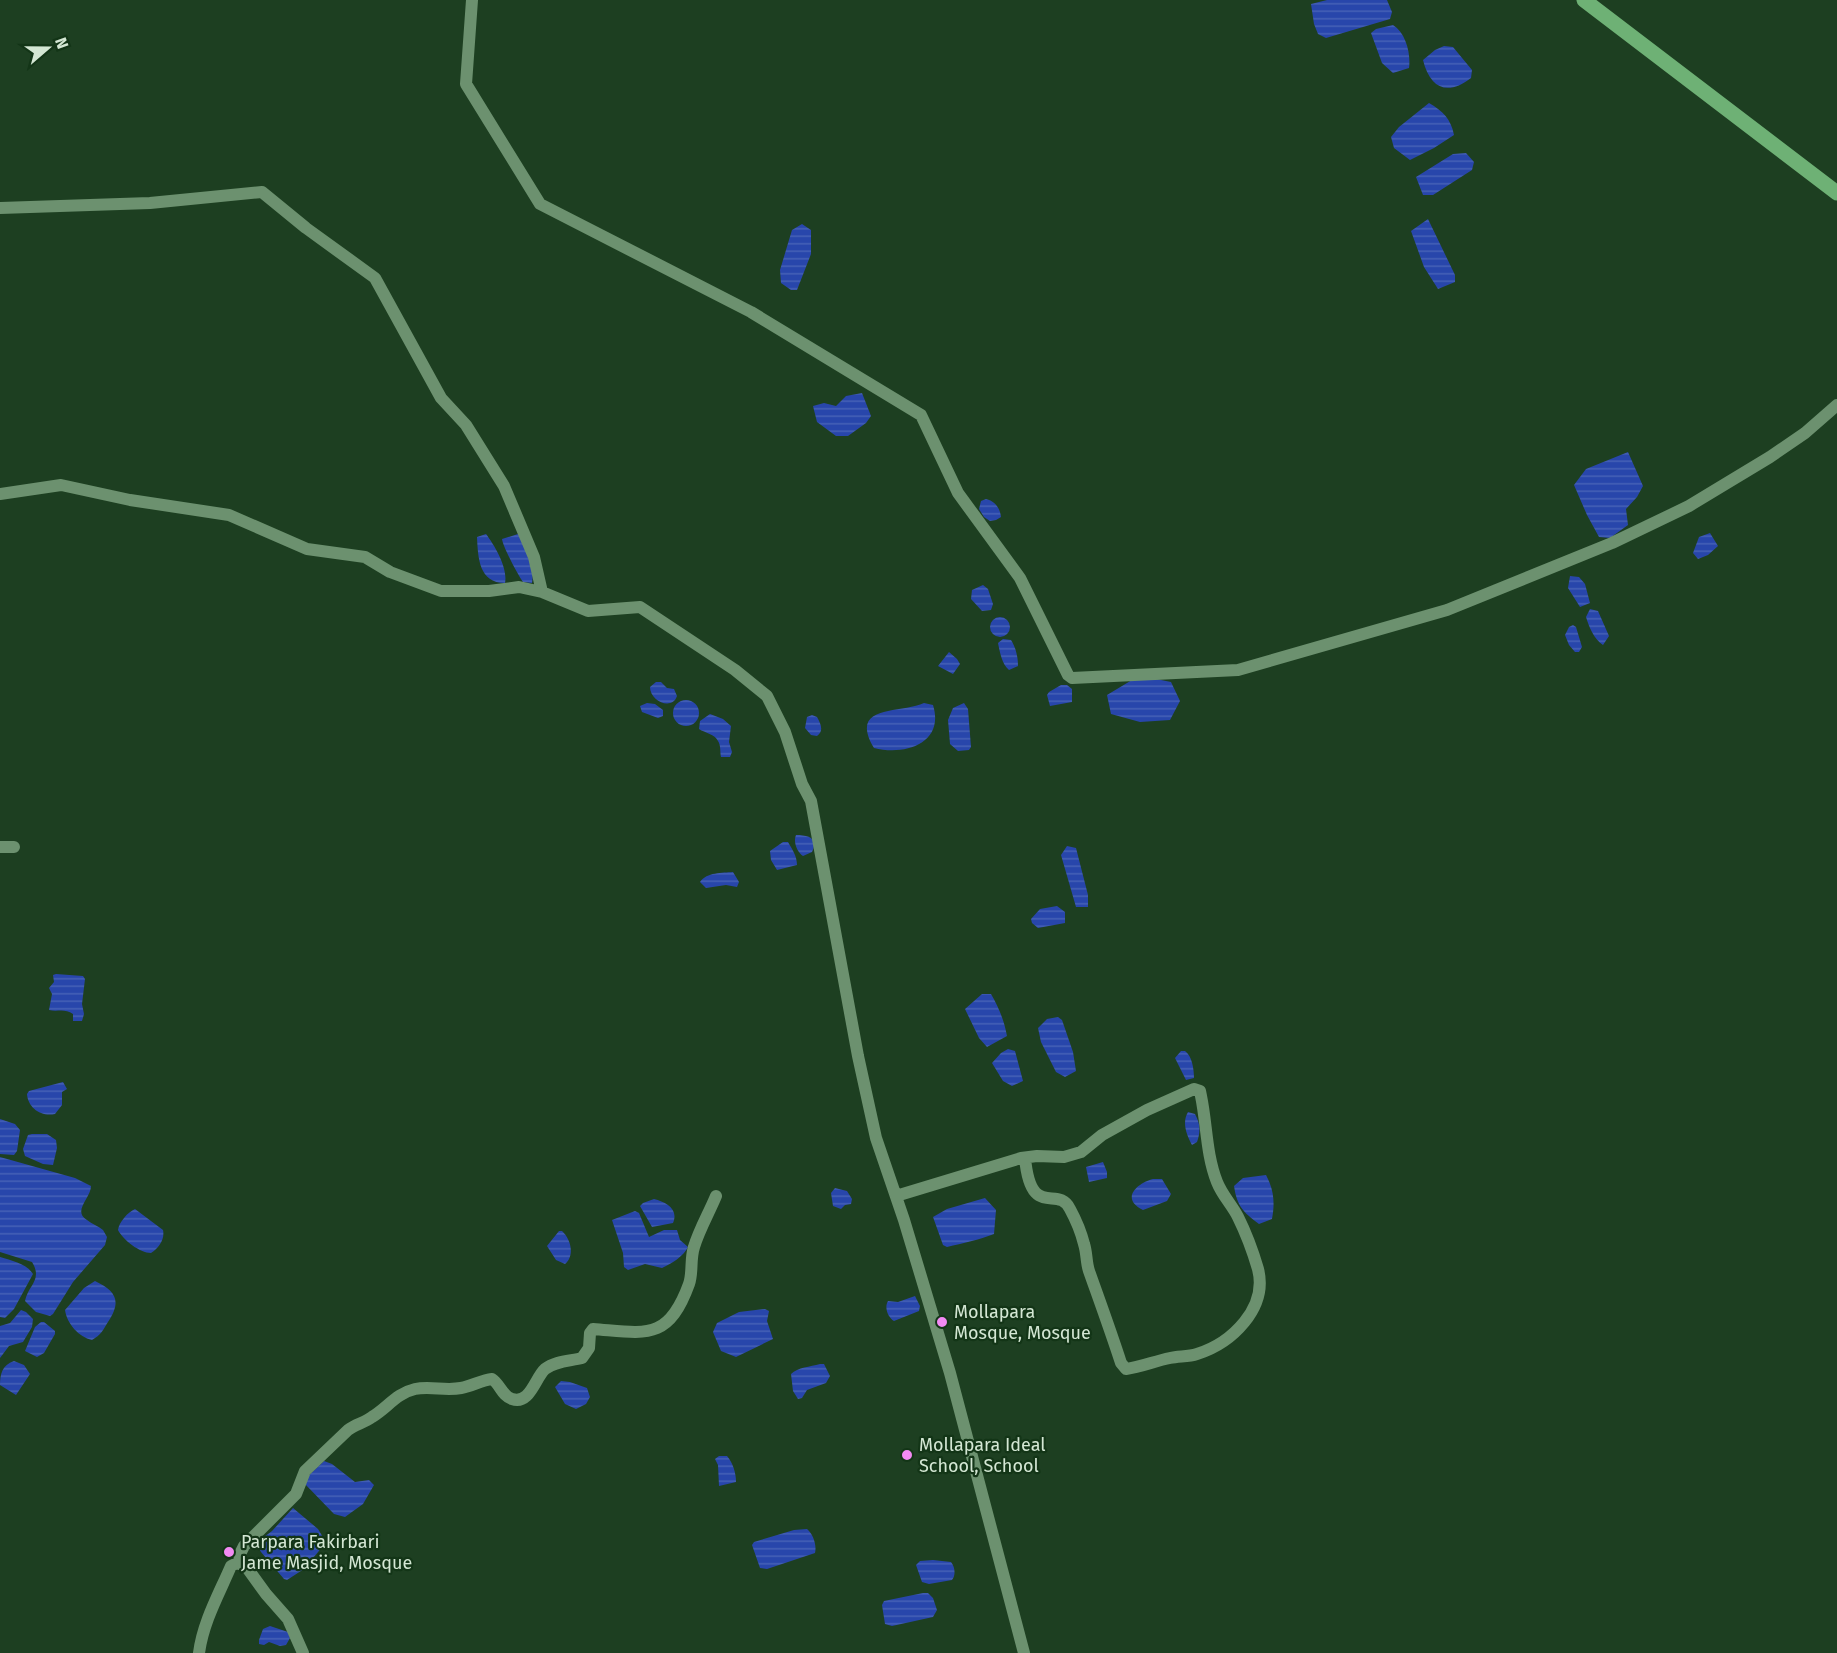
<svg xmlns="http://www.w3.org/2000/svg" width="1837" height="1653" font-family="'Fira Sans',sans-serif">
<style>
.water{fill:url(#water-rules)}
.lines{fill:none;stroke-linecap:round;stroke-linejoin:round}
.minor{stroke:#6c916f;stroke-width:12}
.major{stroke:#6eb175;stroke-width:15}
.poi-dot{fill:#f28af3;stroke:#133517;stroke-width:2}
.labels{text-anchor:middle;stroke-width:4.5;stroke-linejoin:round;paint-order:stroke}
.poi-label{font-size:18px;fill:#d4e7d4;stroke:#133517;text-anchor:start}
</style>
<defs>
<pattern id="water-rules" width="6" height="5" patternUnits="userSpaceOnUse" patternTransform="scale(1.5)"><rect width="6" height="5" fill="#2846ab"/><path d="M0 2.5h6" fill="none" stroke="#4661b6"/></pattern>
</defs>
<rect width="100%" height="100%" fill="#1d3f21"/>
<path class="water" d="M1327,0H1387L1392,12L1390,19L1326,38L1318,34L1314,24L1311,4Z
M1393,25C1406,33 1411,54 1409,68L1393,73L1382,63L1371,33L1376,29Z
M1444,46L1453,47L1472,70L1471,78C1448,96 1430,89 1423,60L1435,50Z
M1429,103C1443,111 1451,119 1454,135L1434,148L1410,160L1394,148L1391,137L1399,127Z
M1466,153L1474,162L1472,170L1433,195H1423L1416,177L1453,154Z
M1428,219L1455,275V282L1438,289L1424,267L1411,231Z
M802,224L811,230V254L797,290H791L781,283L780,270L792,230Z
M862,393L871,416L866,423L848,436H836L817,422L813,406L824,403L836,406L846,396Z
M1628,452L1643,486L1637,497L1626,509L1628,525L1610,538L1599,537L1587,515L1574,485L1586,469Z
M986,499C995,501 1000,508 1001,517L996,520L990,521L984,517L979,509L981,501Z
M1710,533L1718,546L1708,555L1698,559L1693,553L1699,537Z
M486,534C495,546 508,568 505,583C479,583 478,558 477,537Z
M518,534C527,547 535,566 532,583L523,582C518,575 503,547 502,539Z
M1570,576L1579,577L1585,584L1590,603L1580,607L1568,588Z
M983,585L988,589L993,604L991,610L982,611L971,599L972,590Z
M1590,609L1598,611L1609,636L1603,645C1594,639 1589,627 1586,617Z
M990 627a10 10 0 1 1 20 0a10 10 0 1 1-20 0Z
M1573,625L1576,627L1582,647L1579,652H1575L1569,645L1565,635L1569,627Z
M1003,639L1011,640C1016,648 1018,657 1018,666L1009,670C1002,664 1000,653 998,643Z
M949,652L957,659L960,664L953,674L938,666Z
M1151,678L1171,682L1180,701L1170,720L1140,722L1111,714L1107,695L1132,680Z
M656,682H661L667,688L674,689L677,696C672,711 650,701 650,687Z
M1061,685H1067L1072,689V702L1050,706L1047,695L1049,692Z
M673 713a13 13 0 1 1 26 0a13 13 0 1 1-26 0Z
M647,703L655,704L663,710V716L658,718L642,712L640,706Z
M924,703L933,705C945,744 904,756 874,748C848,704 900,714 924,703Z
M964,703L968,709L971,747L969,750L958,751L950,744L948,720L953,708Z
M710,714L723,719L731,726L729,742L732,752L730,757H721C720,753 721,745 718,741C715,734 705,733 699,729L700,721Z
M812,715L817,717C821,724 824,731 817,736L811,735L805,728L807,717Z
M796,835C808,835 819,838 812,852L803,856C797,852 793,842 796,835Z
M783,842H788C792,849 797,856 797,865L777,870L771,860L770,851Z
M1067,846L1076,848L1088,895V907H1076L1061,855Z
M733,872L739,882L737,887L726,885L706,888L700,882C707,872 722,873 733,872Z
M1057,906L1065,912V923L1038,928L1032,923L1031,919L1040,909Z
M56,974L83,976L85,979L82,1004L84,1014L82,1021H73V1014C65,1008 58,1012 49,1010L52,994L49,988L54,982L53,975Z
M982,994H991C999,1008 1004,1020 1007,1036L987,1047L979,1038L965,1009Z
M1058,1017L1062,1020L1073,1052L1076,1071L1065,1077L1056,1072L1041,1042L1038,1028L1047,1019Z
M1008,1049L1015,1051L1023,1081L1012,1086L1003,1081L992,1063L1001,1053Z
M1181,1051H1185C1192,1056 1194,1069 1194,1078L1186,1080L1175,1058Z
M63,1082L67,1089L62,1092V1105L55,1114C41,1117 28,1108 27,1094L29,1091Z
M1188,1112L1195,1114C1200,1123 1201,1131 1197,1142L1192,1145C1186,1134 1182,1122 1188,1112Z
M0,1119L15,1124L20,1130L17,1151L14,1155L0,1154Z
M32,1134H47L56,1140L57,1148L53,1165L43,1164L25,1156L23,1149L28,1135Z
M0,1157L75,1178L91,1186C91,1198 72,1211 87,1220C92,1224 98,1226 103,1230L107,1237L105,1245L73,1282L53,1314L50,1316L36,1312L25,1301C28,1285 43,1280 32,1262L0,1252Z
M1103,1162L1107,1172V1178L1089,1182L1086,1167Z
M1266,1175C1274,1190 1275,1203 1272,1219L1259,1224C1243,1212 1237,1206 1234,1186L1243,1178Z
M1153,1179H1162L1171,1194L1167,1201L1143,1210C1120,1199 1137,1183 1153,1179Z
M835,1188L847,1191L852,1199L851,1204L845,1205L841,1209L833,1206L831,1193Z
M985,1198L996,1210L994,1234C979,1240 963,1243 947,1247L943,1245L933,1217L947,1209Z
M654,1199C666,1202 679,1209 673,1223L652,1227L640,1206L643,1203Z
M135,1209L163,1230C165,1239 159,1248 151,1253C140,1253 123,1240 118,1230C119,1222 128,1212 135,1209Z
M635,1211L639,1213L649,1237L664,1230H677L680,1240L688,1247C684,1256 671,1264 662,1268L645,1264L628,1270L624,1267L623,1253L612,1220Z
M559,1231H562C571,1239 575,1256 565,1264L556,1260L547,1246Z
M0,1257C12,1261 26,1263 33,1274L14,1309L5,1318L0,1317Z
M95,1281C116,1291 122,1301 108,1322C103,1330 101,1335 92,1340C79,1337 67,1324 65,1310L84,1288Z
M915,1296L920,1306L919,1311L894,1321C888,1317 884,1308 888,1301L898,1302Z
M765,1309L769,1311L767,1321L773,1339L736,1357L721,1351L713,1332L717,1323L739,1312Z
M21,1310L26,1312L33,1319L32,1327L23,1342L9,1346L0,1358V1326L10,1323Z
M41,1322H44L55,1331V1334L44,1353L37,1357L25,1351L35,1327Z
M14,1361L24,1365L30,1374L16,1395L0,1385C0,1374 2,1365 14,1361Z
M820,1364H824L830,1376L826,1383L807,1390L802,1398L798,1399L793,1391L791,1374C798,1367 810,1367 820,1364Z
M561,1381L570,1382L587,1388L590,1397L586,1404L576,1409L565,1404L555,1387Z
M719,1456H727C733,1463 736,1473 736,1482L719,1486L718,1465L715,1459Z
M324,1461L332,1464L355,1482L369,1480L374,1485L363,1504L345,1517L334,1514L305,1484L306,1478Z
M293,1508L318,1529L324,1539L323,1546L304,1569L287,1580L284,1579L261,1552L256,1543L272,1531Z
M807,1529C813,1534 817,1545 815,1553L767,1569L760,1568L752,1545L754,1542L794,1530Z
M933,1560L951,1562C955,1567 956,1575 952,1580L929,1584L922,1582L916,1565L920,1561Z
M923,1593H928L933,1598L937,1610L933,1617L892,1626L885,1624L882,1605L884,1601Z
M270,1626L288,1632L290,1638L286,1645L280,1646L269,1642L264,1645L259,1644V1640L263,1629Z"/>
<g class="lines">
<path class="minor" d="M472,0L466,84L540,204L751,312L921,415L958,493L1020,578L1068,675L1072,678L1238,670L1447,610L1612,543L1689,506L1770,457L1805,433L1837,405
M0,208L150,203L262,192L306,228L375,278L441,398L466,425L504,486L534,557L542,592L588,611L640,607L735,670L767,696L785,732L802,784L811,801L858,1056L876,1138L904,1220L950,1373L1024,1653
M0,494L61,485L130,500L229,515L307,549L365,557L390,572L441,591H489L519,587L542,592
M0,847H14
M896,1196L1021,1158L1037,1156L1064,1157L1081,1152L1102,1135L1147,1110L1194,1089L1200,1091L1201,1096C1207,1125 1206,1154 1217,1182C1222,1195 1232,1205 1238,1217C1246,1233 1253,1252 1258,1269C1268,1308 1232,1343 1197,1354C1188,1357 1179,1356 1170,1358C1155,1361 1141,1367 1126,1369L1121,1363C1111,1332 1100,1302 1089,1271C1086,1262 1087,1253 1084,1244C1081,1232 1076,1220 1070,1209C1058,1184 1031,1221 1025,1158
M239,1564L240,1554L244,1546L296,1494L305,1471L348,1430C356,1424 364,1423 372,1417C387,1408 397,1393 415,1389C430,1386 446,1391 461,1388C472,1386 482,1380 492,1379C500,1384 502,1396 512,1399C530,1405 535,1378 545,1369C555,1361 570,1361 582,1358L589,1348L590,1333L593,1329C645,1333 668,1342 689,1284C693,1273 690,1259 694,1247C699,1230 709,1213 716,1196
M199,1653C203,1622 219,1594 231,1566L237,1563L245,1565L266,1594L288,1619L303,1653"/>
<path class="major" d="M1584,0L1837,193"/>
</g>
<g class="poi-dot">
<circle cx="942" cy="1322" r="6"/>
<circle cx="907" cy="1455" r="6"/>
<circle cx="229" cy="1552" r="6"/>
</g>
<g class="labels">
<g class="poi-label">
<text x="954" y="1318">Mollapara<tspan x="954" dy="21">Mosque, Mosque</tspan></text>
<text x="919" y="1451">Mollapara Ideal<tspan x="919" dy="21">School, School</tspan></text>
<text x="241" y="1548">Parpara Fakirbari<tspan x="241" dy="21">Jame Masjid, Mosque</tspan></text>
</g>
</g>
<g transform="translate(48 48) rotate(70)" stroke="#133517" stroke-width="4.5" paint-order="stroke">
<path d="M0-4.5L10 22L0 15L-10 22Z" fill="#d4e7d4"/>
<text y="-9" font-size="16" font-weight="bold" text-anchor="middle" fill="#d4e7d4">N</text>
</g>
</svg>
